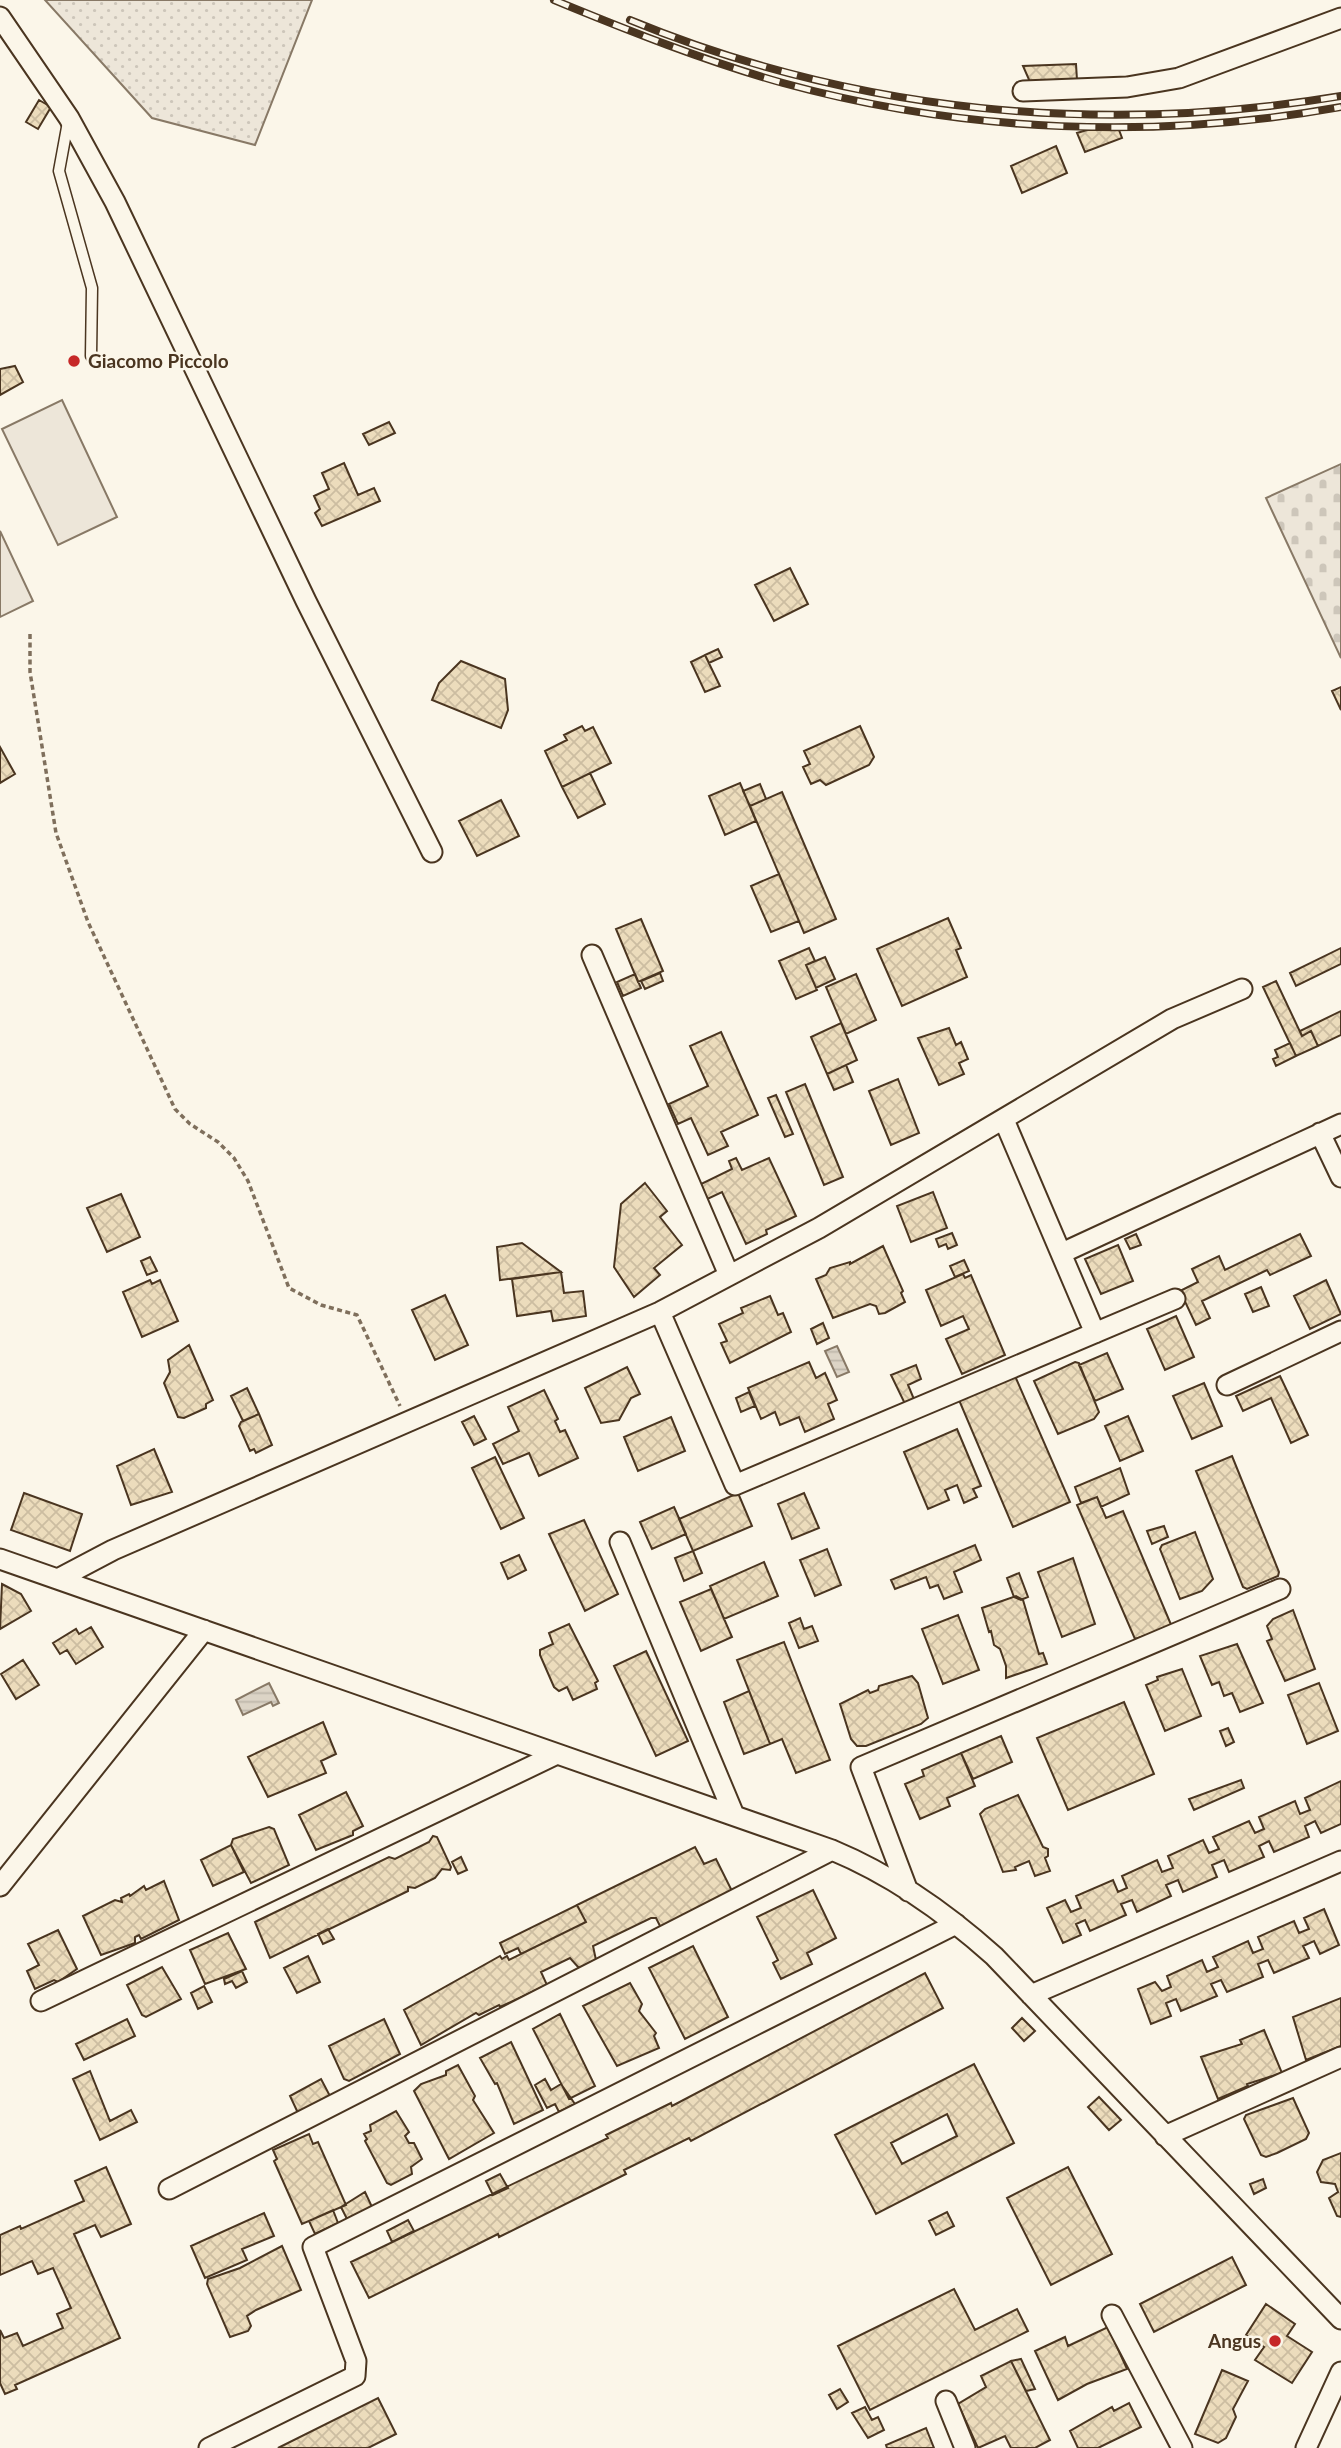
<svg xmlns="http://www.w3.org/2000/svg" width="1341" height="2448" font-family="Lato,sans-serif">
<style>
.grass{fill:url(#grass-dots);stroke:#887966;stroke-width:2}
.cemetery{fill:url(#cemetery-stones);stroke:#887966;stroke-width:2}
.pitch{fill:#ede6d9;stroke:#887966;stroke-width:2}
.water{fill:url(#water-rules);stroke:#887966;stroke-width:2}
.building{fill:url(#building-cross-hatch);stroke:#4a3520;stroke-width:2;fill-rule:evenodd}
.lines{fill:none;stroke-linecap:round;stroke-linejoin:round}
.service-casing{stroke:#4a3520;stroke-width:13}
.minor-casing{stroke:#4a3520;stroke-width:23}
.path{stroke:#7f6f5c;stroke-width:3.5;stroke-dasharray:5 3.5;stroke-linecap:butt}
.service{stroke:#fbf6e9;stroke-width:10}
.minor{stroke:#fbf6e9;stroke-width:19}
.rail-casing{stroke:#4a3520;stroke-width:8}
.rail{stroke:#fbf6e9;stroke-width:5;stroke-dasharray:16;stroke-linecap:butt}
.poi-dot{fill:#c62828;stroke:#fbf6e9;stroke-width:2.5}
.labels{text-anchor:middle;stroke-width:5;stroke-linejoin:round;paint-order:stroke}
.poi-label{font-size:19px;font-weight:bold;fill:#4a3520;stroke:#fbf6e9;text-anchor:start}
</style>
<defs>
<pattern id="grass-dots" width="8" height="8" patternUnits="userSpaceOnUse" patternTransform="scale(1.75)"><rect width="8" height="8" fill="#ede6d9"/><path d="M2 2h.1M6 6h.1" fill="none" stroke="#cdc6ba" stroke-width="1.8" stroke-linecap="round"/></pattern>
<pattern id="cemetery-stones" width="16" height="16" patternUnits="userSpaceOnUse" patternTransform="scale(1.75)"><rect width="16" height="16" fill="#ede6d9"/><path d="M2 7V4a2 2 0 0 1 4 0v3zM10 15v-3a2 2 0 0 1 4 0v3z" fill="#cdc6ba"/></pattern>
<pattern id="water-rules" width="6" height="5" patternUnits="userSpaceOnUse" patternTransform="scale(1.75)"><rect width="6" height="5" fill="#dcd4c6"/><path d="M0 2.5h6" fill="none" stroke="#beb7aa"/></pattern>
<pattern id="building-cross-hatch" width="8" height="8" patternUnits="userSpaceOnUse" patternTransform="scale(1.75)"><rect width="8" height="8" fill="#ecdcbc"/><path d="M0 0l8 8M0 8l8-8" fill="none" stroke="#ccbda1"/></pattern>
</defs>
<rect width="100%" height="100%" fill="#fbf6e9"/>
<path class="grass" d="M45,0H312L255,145L152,118Z"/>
<path class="cemetery" d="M1341,464V658L1266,498Z"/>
<path class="pitch" d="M62,400L117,517L58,545L2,429Z
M0,531L33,601L0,617Z"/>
<path class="water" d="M837,1346L849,1372L837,1377L825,1351Z
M269,1683L279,1703L273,1706L271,1702L243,1715L236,1700Z"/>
<path class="building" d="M1076,64L1077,80L1030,82L1023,66Z
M39,100L51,107L38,129L26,122Z
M1087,130H1119L1122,138L1085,152L1077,133Z
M1056,146L1067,173L1022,193L1011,166Z
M15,366L23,382L0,395V369Z
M389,422L395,433L369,445L363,434Z
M344,463L358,495L374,488L380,501L322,526L315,513L320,509L314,496L329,489L322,473Z
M790,568L808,604L774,621L755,585Z
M718,649L722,657L709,663L705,655Z
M705,655L720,686L705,692L691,662Z
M461,661L505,679L508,710L501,728L432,700L439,683Z
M1341,687V710L1332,691Z
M582,726L585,731L593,727L611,763L562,787L545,751L567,740L564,735Z
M860,726L874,757L869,765L826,785L820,780L811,784L803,767L810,764L804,751Z
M0,747L15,774L0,783Z
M590,773L605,804L578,818L562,787Z
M740,783L756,821L725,835L709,796Z
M760,784L766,799L750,806L743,791Z
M782,792L836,919L804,933L750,806Z
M501,800L519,836L477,856L459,821Z
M779,874L799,921L771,932L751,886Z
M948,918L961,948L956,950L967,977L902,1006L877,949Z
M641,919L663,971L638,982L616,929Z
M809,948L815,961L806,965L817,990L796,999L779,961Z
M1341,948V964L1296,986L1290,973Z
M825,957L835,979L816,988L806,965Z
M660,973L663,981L645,989L641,981Z
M635,974L641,988L623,996L617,982Z
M856,974L876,1020L846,1034L826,987Z
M1276,981L1302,1036L1311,1031L1318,1046L1296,1056L1263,987Z
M1341,1011V1035L1318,1046L1311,1031L1302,1036L1300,1031Z
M841,1023L857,1060L827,1074L811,1037Z
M949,1028L956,1045L961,1042L968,1059L959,1063L964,1074L939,1085L918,1038Z
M721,1032L758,1115L721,1132L728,1146L708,1155L691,1118L678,1124L669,1104L708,1086L690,1046Z
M1290,1043L1296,1056L1276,1066L1273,1059L1278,1057L1275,1050Z
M846,1065L853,1082L834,1090L827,1074Z
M898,1079L919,1133L891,1145L869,1091Z
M805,1084L843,1177L824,1185L786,1092Z
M776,1095L793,1134L785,1137L768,1098Z
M736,1158L742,1170L769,1158L796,1216L766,1230L767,1234L746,1244L722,1192L703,1201L699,1185L732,1169L729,1161Z
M645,1183L667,1211L660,1217L682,1245L654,1268L660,1275L634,1297L614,1267L621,1204Z
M933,1192L947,1228L911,1242L897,1206Z
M121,1194L140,1237L107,1252L87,1208Z
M952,1233L957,1245L948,1249L946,1244L939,1247L936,1239Z
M1136,1234L1141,1245L1130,1249L1125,1239Z
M1300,1234L1311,1256L1270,1275L1267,1270L1202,1301L1210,1318L1196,1325L1180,1291L1198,1282L1192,1269L1219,1256L1225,1270Z
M522,1243L561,1272L500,1280L497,1247Z
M1118,1245L1133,1281L1101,1294L1085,1259Z
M883,1246L903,1291L901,1293L905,1302L885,1313L879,1314L876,1306L870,1304L833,1318L816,1279L826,1275L830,1268L850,1262V1264Z
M150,1257L157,1271L147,1275L141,1261Z
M964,1260L969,1271L955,1277L950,1266Z
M561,1272L564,1293L583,1291L586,1316L553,1321L551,1311L517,1316L512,1279Z
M963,1274L965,1278L971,1275L1005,1355L962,1374L946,1339L969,1329L963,1316L941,1326L926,1290Z
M150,1280L152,1284L160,1280L178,1321L142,1337L123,1292Z
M1326,1280L1341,1314L1310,1329L1294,1296Z
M1261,1287L1269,1306L1253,1312L1245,1294Z
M445,1295L468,1345L435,1360L412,1310Z
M770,1296L778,1315L783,1313L791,1332L730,1363L721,1343L727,1341L719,1324L743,1313L741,1308Z
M1176,1316L1194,1357L1165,1370L1147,1329Z
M823,1323L829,1338L817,1344L811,1329Z
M189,1345L213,1400L206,1404V1408L184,1418L178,1417L164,1383L170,1372L168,1360Z
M1107,1353L1123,1389L1095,1401L1079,1365Z
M809,1362L816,1378L825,1373L837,1400L828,1404L834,1419L805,1432L799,1417L780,1425L775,1412L761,1419L748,1388Z
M1075,1362L1079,1363L1099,1412L1094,1419L1058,1434L1034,1381Z
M916,1365L921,1379L908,1385L916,1404L907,1408L891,1375Z
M627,1367L640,1394L631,1398L619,1420L601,1423L585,1388Z
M1015,1376L1070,1502L1013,1527L959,1400Z
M1280,1376L1308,1435L1291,1443L1271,1398L1243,1411L1236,1396Z
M1204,1383L1222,1426L1192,1439L1173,1396Z
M247,1388L259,1414L243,1421L231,1396Z
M544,1390L558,1419L555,1421L560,1432L565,1430L578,1458L539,1476L529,1453L503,1464L493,1444L519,1431L508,1407Z
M749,1392L755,1406L741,1412L736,1398Z
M259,1414L272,1445L256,1453L254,1449L250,1451L239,1426L241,1422Z
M474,1416L486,1439L474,1445L462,1422Z
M1128,1416L1143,1451L1120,1461L1105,1426Z
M671,1417L685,1451L638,1471L624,1437Z
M957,1429L981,1486L973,1489L977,1497L964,1503L957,1485L945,1490L949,1500L928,1509L904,1452Z
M154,1449L172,1492L131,1505L117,1466Z
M1232,1456L1279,1572L1278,1576L1247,1589L1243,1587L1196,1471Z
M495,1457L524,1518L501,1529L472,1468Z
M1120,1468L1129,1494L1101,1507L1097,1497L1081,1503L1075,1487Z
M24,1493L82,1514L70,1551L11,1530Z
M738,1493L752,1526L693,1551L679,1519Z
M804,1493L819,1528L792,1539L778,1504Z
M1097,1497L1106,1518L1123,1511L1172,1627L1135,1639L1077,1505Z
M674,1507L686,1534L652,1549L640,1522Z
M584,1520L618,1594L585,1611L549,1534Z
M1164,1526L1168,1537L1152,1544L1147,1531Z
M1195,1532L1213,1579L1202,1591L1180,1599L1160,1549L1162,1545Z
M975,1545L981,1560L954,1572L962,1592L944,1599L938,1585L930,1588L926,1577L895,1589L891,1580Z
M827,1549L841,1585L815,1596L800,1560Z
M693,1551L702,1573L684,1581L675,1558Z
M519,1555L526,1570L508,1579L501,1563Z
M1073,1558L1095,1624L1062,1637L1038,1572Z
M764,1562L778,1596L724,1619L710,1586Z
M1019,1573L1028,1597L1021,1600L1014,1597L1007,1578Z
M2,1584L21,1594L31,1611L0,1629Z
M711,1589L732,1637L701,1651L680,1602Z
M1016,1596L1023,1600L1039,1654L1043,1653L1047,1664L1006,1678V1666L1000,1649L994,1645L991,1631L989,1632L982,1608Z
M1293,1610L1315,1669L1285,1681L1267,1641L1272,1639L1267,1626L1273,1619Z
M958,1615L979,1670L943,1684L922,1629Z
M800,1618L804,1629L812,1626L818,1641L799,1648L789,1623Z
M569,1624L598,1681L595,1683L597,1689L573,1700L567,1687L559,1691L554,1687L540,1655V1650L553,1644L549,1633Z
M91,1627L103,1647L76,1664L67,1650L60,1654L53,1643L76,1629L79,1634Z
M784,1642L830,1760L796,1773L782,1739L770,1744L737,1660Z
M1237,1644L1263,1703L1240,1712L1232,1693L1224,1696L1219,1682L1212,1685L1200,1656Z
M646,1651L688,1741L656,1756L614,1666Z
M23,1660L39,1685L16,1699L1,1674Z
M1182,1669L1201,1716L1165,1731L1146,1685L1158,1680L1157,1677Z
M912,1676L918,1683L928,1718L921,1724L866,1746H857L851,1739L840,1704L868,1690L870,1693L878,1690L879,1686Z
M1319,1683L1338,1731L1307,1744L1288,1695Z
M749,1691L770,1744L744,1754L724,1702Z
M1124,1702L1154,1774L1068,1810L1037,1738Z
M323,1722L336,1754L321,1761L326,1773L268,1797L248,1757Z
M1228,1728L1234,1742L1226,1746L1220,1731Z
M1001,1736L1012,1762L973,1779L961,1753Z
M961,1753L975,1786L947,1798L950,1806L920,1819L905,1784L924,1776L922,1770Z
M1241,1780L1244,1788L1194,1810L1189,1799Z
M1341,1781V1824L1321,1833L1315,1821L1305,1826L1309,1837L1274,1852L1269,1841L1259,1846L1264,1857L1229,1872L1224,1860L1212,1865L1217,1877L1183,1892L1178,1880L1166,1885L1171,1896L1137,1912L1132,1900L1121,1904L1126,1915L1090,1931L1085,1920L1076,1924L1081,1935L1063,1943L1047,1908L1065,1900L1071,1912L1081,1908L1076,1896L1113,1880L1118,1892L1127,1888L1122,1876L1157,1860L1162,1872L1173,1868L1168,1856L1203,1840L1209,1853L1219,1849L1213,1837L1249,1821L1255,1833L1264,1829L1259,1817L1295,1801L1300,1814L1310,1810L1305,1798Z
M346,1792L363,1826L353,1831V1835L316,1850L299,1815Z
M1018,1795L1043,1847L1048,1849V1856L1045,1858L1050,1871L1035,1876L1029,1861L1015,1867L1016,1870L1003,1872L980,1814L985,1809Z
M269,1827L274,1829L289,1865L251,1883L231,1845L233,1839Z
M433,1836L437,1837L451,1867L450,1870L442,1869L435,1878L415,1888L408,1887V1891L270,1958L255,1922L389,1857L395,1859L429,1842Z
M231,1845L244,1872L213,1886L201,1860Z
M695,1847L704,1864L716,1859L733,1893L661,1928L656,1918H651L593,1946L596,1960L579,1968L570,1958L541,1972L547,1985L500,2007L499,2005L479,2015L476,2013L421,2045L404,2010L500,1956L502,1959L507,1956L509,1960L586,1922L577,1905Z
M461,1857L467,1870L458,1874L452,1862Z
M164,1881L179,1920L141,1939L139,1935L135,1937V1943L101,1955L83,1916L115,1900L122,1902L121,1898L129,1894L130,1896L144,1886L146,1890Z
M813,1890L836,1938L807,1953L812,1964L781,1979L773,1963L778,1960L757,1917Z
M577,1905L586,1922L521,1954L518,1948L505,1954L500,1943Z
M1324,1909L1339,1945L1320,1954L1314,1941L1303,1946L1309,1958L1274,1973L1268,1960L1258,1964L1263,1977L1227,1992L1221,1980L1211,1984L1217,1996L1181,2011L1176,1999L1166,2003L1171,2016L1151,2024L1138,1989L1155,1982L1162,1991L1171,1987L1167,1976L1202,1960L1207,1972L1218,1967L1213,1957L1248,1941L1253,1953L1263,1949L1258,1937L1294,1921L1299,1933L1309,1929L1304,1918Z
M328,1929L334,1939L323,1944L318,1934Z
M58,1930L77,1969L58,1982L54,1980L35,1989L27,1971L39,1965L28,1944Z
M228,1933L246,1969L205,1984L190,1950Z
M693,1946L728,2017L685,2039L649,1968Z
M308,1956L320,1982L297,1993L284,1968Z
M162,1967L181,1999L146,2017L142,2015L127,1985Z
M242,1971L247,1982L236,1988L232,1981L225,1984L224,1979Z
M925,1973L943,2008L691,2141L689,2138L624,2170L626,2174L499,2237L498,2234L369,2298L351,2262L608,2138L606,2135L671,2103L672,2106Z
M630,1983L642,2004L639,2011L656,2033L654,2036L659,2048L617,2066L583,2006Z
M204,1986L212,2002L198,2009L191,1993Z
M1341,1998V2046L1306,2060L1293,2017Z
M560,2014L595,2086L569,2099L533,2029Z
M1022,2018L1035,2031L1024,2041L1012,2028Z
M127,2019L135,2036L84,2060L76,2044Z
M384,2019L400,2054L349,2081L344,2079L329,2046Z
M1264,2030L1282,2073L1247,2084L1248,2086L1218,2099L1201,2057L1242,2044L1240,2040Z
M511,2042L543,2110L514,2124L497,2083L495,2084L480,2058Z
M974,2064L1014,2143L876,2214L835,2135ZM947,2114L957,2136L902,2164L891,2143Z
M458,2065L475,2096L473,2100L494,2133L449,2159L414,2091L421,2084L446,2075V2071Z
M90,2071L110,2121L131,2110L137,2122L100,2140L73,2079Z
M321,2079L330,2096L298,2113L290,2096Z
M545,2079L551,2090L561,2084L575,2104L559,2112L555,2104L547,2108L535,2085Z
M1099,2097L1121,2120L1109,2130L1088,2107Z
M1293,2098L1309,2133L1306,2139L1277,2153L1266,2157L1261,2155L1244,2119L1246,2115Z
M396,2111L409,2132L405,2136L409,2143H414L422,2159L411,2167L412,2174L391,2185L387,2183L365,2141L367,2139L364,2134L371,2131L370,2125Z
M309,2134L313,2144L318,2142L346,2205L302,2224L274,2161L277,2159L273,2150Z
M1341,2153V2217L1337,2216L1329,2198L1338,2192L1335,2184L1321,2182L1317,2172L1323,2160Z
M106,2167L131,2224L101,2237L95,2225L74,2234L120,2338L15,2385L17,2389L5,2394L0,2383V2330L4,2338L17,2333L23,2346L63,2328L57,2314L71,2308L53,2268L38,2274L32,2261L0,2275V2235L20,2226L21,2229L84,2201L75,2181Z
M1068,2167L1112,2254L1051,2285L1007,2198Z
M500,2174L508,2188L493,2195L486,2181Z
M1263,2179L1266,2188L1254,2194L1250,2184Z
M365,2192L372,2207L347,2219L341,2207Z
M333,2210L338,2223L315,2234L309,2221Z
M947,2212L954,2226L936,2235L929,2221Z
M264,2213L274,2236L242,2249L247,2260L205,2278L191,2246Z
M408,2220L414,2231L392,2242L387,2231Z
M282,2246L301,2290L256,2310L247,2316L251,2326L248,2331L230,2337L207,2284L208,2279L240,2268Z
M1232,2257L1246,2285L1154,2332L1140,2304Z
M954,2289L975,2330L1017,2309L1028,2331L870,2410L838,2346Z
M1266,2304L1295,2324L1287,2336L1312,2352L1292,2383L1255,2360L1264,2347L1246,2335Z
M1108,2327L1127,2369L1087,2384L1058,2400L1035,2351L1065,2337L1068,2346Z
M1021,2359L1035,2389L1026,2391L1011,2361Z
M1011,2361L1050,2440L1035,2448H1011L1005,2436L978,2448L958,2404L986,2387L981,2376Z
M1222,2370L1248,2381L1233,2409L1236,2417L1226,2438L1218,2443L1195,2434Z
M840,2389L848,2402L837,2409L829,2395Z
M378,2398L396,2434L368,2448H278Z
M1129,2403L1141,2427L1098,2448H1078L1070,2431L1112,2407L1114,2411Z
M865,2407L872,2420L878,2417L884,2430L868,2438L852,2413Z
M926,2428L934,2448H887L886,2445Z"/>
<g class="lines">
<g class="service-casing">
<path id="service" d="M68,122L59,171L92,288L91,356"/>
</g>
<g class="minor-casing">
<path id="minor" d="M0,17L69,118L115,202L306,601L432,852
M1023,91L1127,87L1179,78L1341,18
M592,955L729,1275
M1004,1120L1095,1333
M1320,1133L1341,1177
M1062,1253L1341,1124
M660,1312L735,1485L1175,1299
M1227,1385L1341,1331
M620,1542L734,1815
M0,1559L832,1850C892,1875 946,1913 994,1956L1341,2319
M58,1579L113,1550L660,1312L819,1228L1172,1019L1242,989
M0,1886L204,1630
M908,1891L861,1767L1280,1589
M1031,1995L1341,1861
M41,2001L555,1755
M1165,2136L1341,2057
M169,2189L832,1850
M1112,2315L1182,2448
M946,2401L965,2448
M209,2448L355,2376L356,2361L313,2247L956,1924
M1306,2448L1341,2372"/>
</g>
<path class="path" d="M30,634V672L56,833L88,922L175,1109L190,1124L218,1142L234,1158L248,1181L289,1288L321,1305L357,1315L400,1406"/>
<use href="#service" class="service"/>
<use href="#minor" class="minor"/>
<g class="rail-casing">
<path id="rail" d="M554,0C629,31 705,61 783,83C965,133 1156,140 1341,107
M630,20C856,113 1101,136 1341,96"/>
</g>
<use href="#rail" class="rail"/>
</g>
<g class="poi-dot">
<circle cx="74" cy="361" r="7"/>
<circle cx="1275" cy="2341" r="7"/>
</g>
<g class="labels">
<g class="poi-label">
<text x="88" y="368">Giacomo Piccolo</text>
<text x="1261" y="2348" text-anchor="end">Angus</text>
</g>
</g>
</svg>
